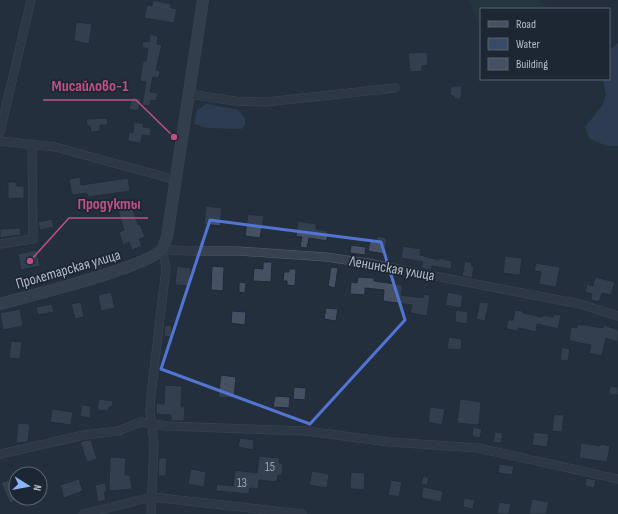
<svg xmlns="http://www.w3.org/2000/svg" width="618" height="514" font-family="'Sofia Sans Condensed',sans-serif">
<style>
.green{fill:#263c3f}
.water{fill:#394c67}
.building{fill:#455162;stroke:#1f2835}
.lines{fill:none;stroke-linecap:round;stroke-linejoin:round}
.street-casing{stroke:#565f6c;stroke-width:9}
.secondary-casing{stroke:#565f6c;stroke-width:12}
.street{stroke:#38414e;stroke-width:8}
.secondary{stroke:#465061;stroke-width:11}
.marked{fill:none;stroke:#5274d3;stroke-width:3;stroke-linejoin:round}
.labels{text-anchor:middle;stroke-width:3.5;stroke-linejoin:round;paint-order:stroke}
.number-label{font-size:13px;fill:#98a1af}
.street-label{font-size:15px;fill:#b4bcc9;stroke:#1d2633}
.leader{fill:none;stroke:#bd5182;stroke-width:1.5}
.callout-dot{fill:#bd5182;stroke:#1d2633;stroke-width:1.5}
.callout-label{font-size:16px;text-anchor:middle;font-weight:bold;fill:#bd5182;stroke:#1d2633;stroke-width:3.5;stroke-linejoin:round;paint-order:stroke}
</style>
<rect width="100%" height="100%" fill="#242f3e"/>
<path class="green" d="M469,0H540L549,9H481V29Z"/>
<path class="water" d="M618,43V146H607L590,139L585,127L602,106L606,95L603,79H609V50Z
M206,104L238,110L245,118V125L241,129L208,128L194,124L197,110Z"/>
<path class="building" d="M153,0L171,4V8L177,9L174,23L144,18L147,5L152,6Z
M76,22L92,24L89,44L74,41Z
M150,34L158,36L157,44L162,45L156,70L160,71L159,78L153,77L150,92L158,93L156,101L151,100L150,106L142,105L146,82L140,81L143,61H146L148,49L142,47L143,41L149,42Z
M427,52L428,65L422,66V71L410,72L408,53Z
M451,86H462L461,99H454V96L450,95Z
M132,97L141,99L138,111L129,109Z
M107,118L108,125H100V131L91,132L90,126H87L86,119Z
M134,122L144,124L143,127L151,128L150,136L142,135L141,143L128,141L129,132L133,133Z
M80,177L81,185L128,178L130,191L88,197L87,193L72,195L69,179Z
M8,182H16L17,186H24V198L8,199Z
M128,206L129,210L133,209L138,225L140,224L145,237L139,239L142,246L132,250L129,242L123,245L119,232L124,230L118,210Z
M206,206L222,208L220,226L204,224Z
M248,214L264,216L260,238L245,236Z
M52,219L54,227L40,230L38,222Z
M298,221L316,224V229L328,231L327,241L309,238L307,248L300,247L302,237L296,236Z
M20,228L21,235L0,238V229Z
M377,236L387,238L384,254L368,251L370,241L376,242Z
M351,245L366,247L365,255L350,253Z
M403,246L421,249L420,255L439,260V258L452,261L451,269L432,266L431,270L421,268L423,262L401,258Z
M36,250L40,266L21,270L18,254Z
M505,256L522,258L520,275L503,273Z
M465,261L472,263L471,266L474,267L472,278L462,276Z
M263,262H272L271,282L253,281L254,268L263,269Z
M536,263L560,267L556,287L539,284L541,272L534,271Z
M177,266L191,268L189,286L175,285Z
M212,266L224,267L223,291L211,290Z
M331,267L338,268L335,288L328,286Z
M289,269H296L295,286L287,285V281H283L284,272H289Z
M358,277L374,278V281L403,285L401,295L423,298L424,294L430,295L427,316L410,313L412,305L383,301L384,290L365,288V295L350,294L351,282L357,283Z
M595,277L615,282L611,295L602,293L599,302L591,300L592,294L585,292L587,284L593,286Z
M239,282L246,283L245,293L239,292Z
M111,292L115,308L101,311L98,295Z
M448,292L463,295L461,308L445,305Z
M81,302L84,317L75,319L71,304Z
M480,302L489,303L485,321L476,319Z
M52,304L54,312L38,315L36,307Z
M326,308L338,309L336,321L324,319Z
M20,309L23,326L3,330L0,313Z
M456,310L468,312L467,324L455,322Z
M515,310L523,311V313L542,317V315L553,317V314L561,315L558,329L537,324L536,332L518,328V331L506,329L508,320H513Z
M232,311L246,312L245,325L231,323Z
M578,324L603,328L604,325L618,330V342L606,338L602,356L589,353L591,345L569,341L571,327L577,328Z
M165,325L172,326L171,337L164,336Z
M449,337L462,339L461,350L447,349Z
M11,341L22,342L20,359L9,358Z
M562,347L570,349L568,361L560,360Z
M221,375L236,377L234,398L218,397Z
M165,385L182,386L181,406H185L184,421H171V415L156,414V403L164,404Z
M610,386L618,387V395L609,394Z
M294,387L306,388L305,400L293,399Z
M275,396L290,397L289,408L273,407Z
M99,399L113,401L112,407H109L108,411L97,410Z
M460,399L481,402L479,425L457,423Z
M82,405L91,406L90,418L80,416Z
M430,407L445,409L442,425L428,422Z
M52,409L73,412L71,425L50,422Z
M554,414L564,415L562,432L552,431Z
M18,423L30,424L28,442L16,443Z
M473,427L482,429L480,438L472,436Z
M495,432L503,433L501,443L493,442Z
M534,432L549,434L547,447L532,445Z
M240,438L254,440L253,450L238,447Z
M87,440H91L97,459L87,462L80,442Z
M581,443L600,446L601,444L610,446L607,462L579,458Z
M259,456L280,458L279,463H283L282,476L278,475L277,482L259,480L258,489L250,488L249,494L216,491L217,484L233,486L235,470L257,473Z
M110,457L126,458L125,475H130L132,489L109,491Z
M159,458H167L166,476H158Z
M499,464L514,466L512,475L498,473Z
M191,469L206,472L204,487L188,484Z
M312,471L329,474L327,488L309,485Z
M351,472L365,473L364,490L350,489Z
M423,476L429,478L427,485L421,484Z
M586,478L596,480L594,488L585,486Z
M79,479L83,491L64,498L60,485Z
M8,480L17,500L10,503L1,483Z
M391,480L402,482L399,497L388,495Z
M105,483L107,492H104L106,500L98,502L95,485Z
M423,487L443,491L441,502L421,498Z
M464,498L475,500L473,509L463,507Z
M532,499L549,502L546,514H529Z
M499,502L511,504L509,514H497Z"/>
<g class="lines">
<g class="street-casing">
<path id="street" d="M189,94L235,101L266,102L395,88
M0,132L31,0
M0,141L55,147L176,180
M0,244L33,239L32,144
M0,454L84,435L118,431L141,422L167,426L306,431L389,442L478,448L618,479
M83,514L152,497L302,514
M151,514L154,444L150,410L151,395L166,268L162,249L185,251H238L326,257L367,263L580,304L618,316"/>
</g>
<g class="secondary-casing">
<path id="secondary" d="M0,304C27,296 151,267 163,248C165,245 165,240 167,237L203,0"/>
</g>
<use href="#street" class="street"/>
<use href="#secondary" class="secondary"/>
</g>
<path d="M0 0H618V514H0ZM210,220L381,242L405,320L310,424L161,369Z" fill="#242f3e" fill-opacity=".55" fill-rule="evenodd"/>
<path class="marked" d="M210,220L381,242L405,320L310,424L161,369Z"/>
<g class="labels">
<g class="number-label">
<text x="270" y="471">15</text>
<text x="242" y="487">13</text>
</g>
<g class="street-label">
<text transform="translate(392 268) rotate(10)" y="5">Ленинская улица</text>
<text transform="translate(68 269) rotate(-16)" y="5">Пролетарская улица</text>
</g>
</g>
<path class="leader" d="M174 137L136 100H43M30 261L69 218H148"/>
<g class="callout-dot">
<circle cx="174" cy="137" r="4"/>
<circle cx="30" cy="261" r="4"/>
</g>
<g class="callout-label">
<text x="90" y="91">Мисайлово-1</text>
<text x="109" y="209">Продукты</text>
</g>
<rect x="480" y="8" width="130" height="72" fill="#1d2633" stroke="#59626f"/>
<rect x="488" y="21" width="20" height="6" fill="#465061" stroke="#59626f"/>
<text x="516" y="28" font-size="12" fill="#b4bcc9">Road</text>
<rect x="488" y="38" width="20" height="12" fill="#394c67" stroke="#59626f"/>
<text x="516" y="48" font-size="12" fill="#b4bcc9">Water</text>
<rect x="488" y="58" width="20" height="12" fill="#455162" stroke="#59626f"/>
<text x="516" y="68" font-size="12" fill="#b4bcc9">Building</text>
<g transform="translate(28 486) rotate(101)"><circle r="19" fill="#1d2633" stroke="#59626f"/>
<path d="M0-3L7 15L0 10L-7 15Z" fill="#8ab4f8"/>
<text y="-6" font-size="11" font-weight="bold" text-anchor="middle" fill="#b4bcc9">N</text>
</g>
</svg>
